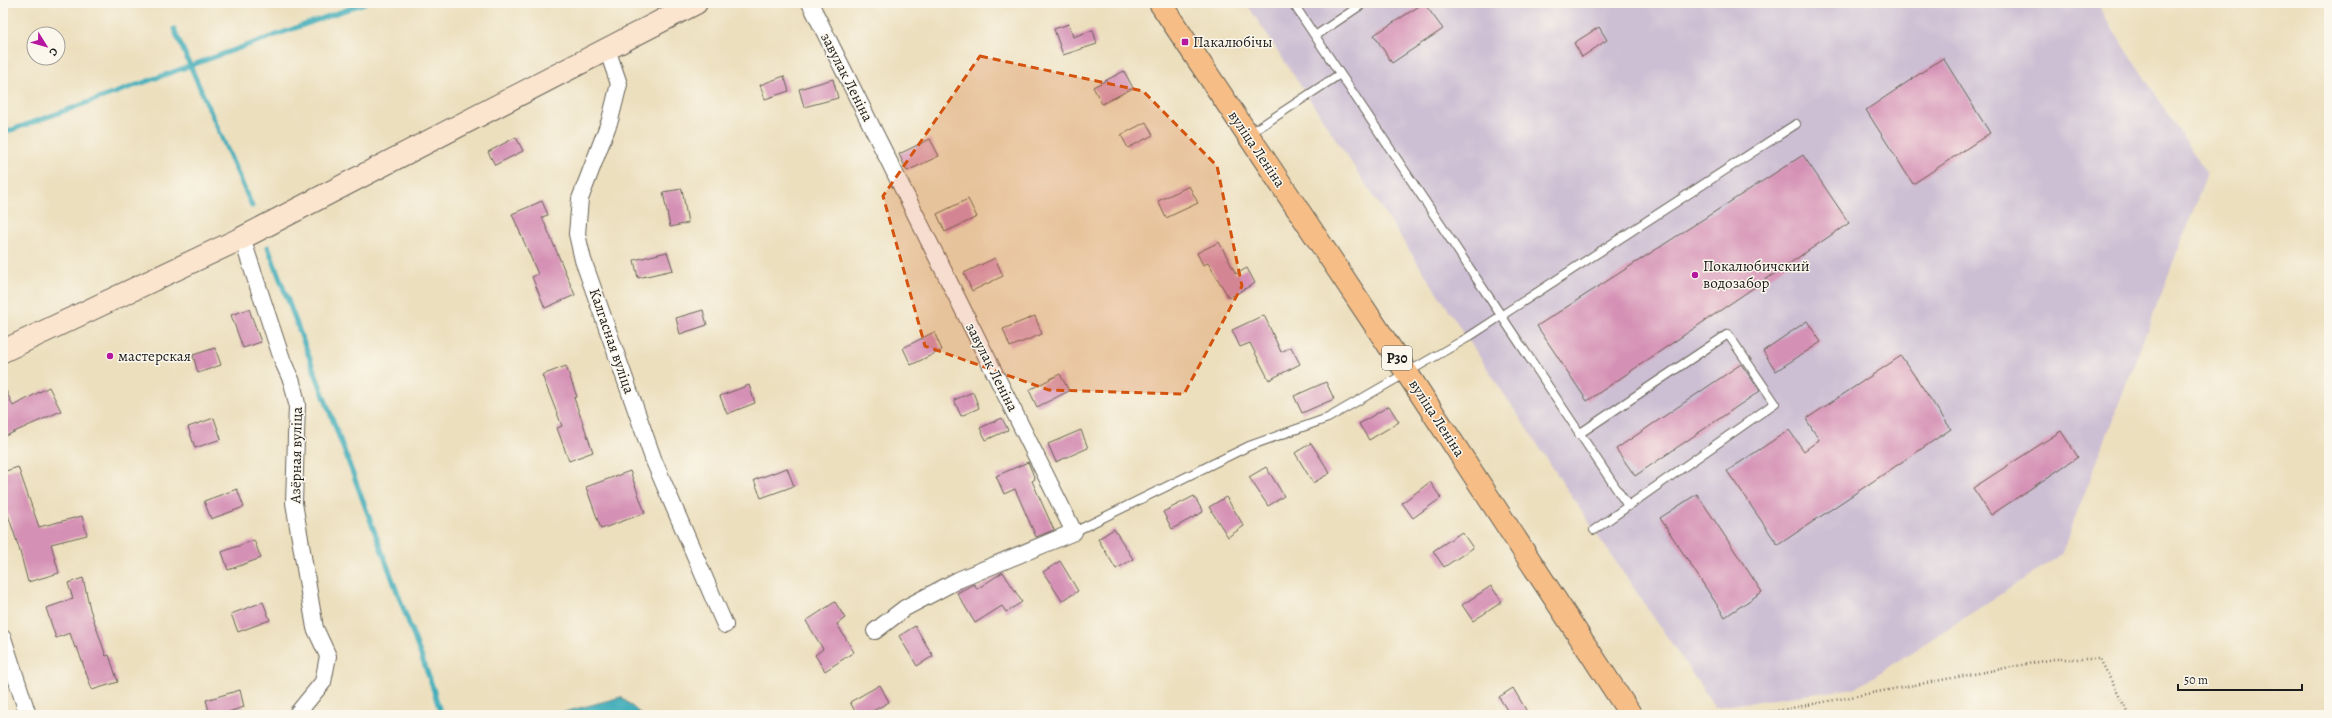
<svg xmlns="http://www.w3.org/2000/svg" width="2332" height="718" font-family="Alegreya,serif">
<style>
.industrial{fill:#ccbed3}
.water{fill:#3babb8;stroke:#2c646a}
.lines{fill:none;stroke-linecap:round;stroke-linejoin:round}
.stream{stroke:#3babb8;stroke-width:5}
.building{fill:#d591b5}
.lane-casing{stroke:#656055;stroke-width:10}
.street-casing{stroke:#656055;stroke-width:18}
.secondary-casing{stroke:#656055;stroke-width:24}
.primary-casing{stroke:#656055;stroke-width:24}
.path{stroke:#656055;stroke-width:2.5;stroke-dasharray:1 3;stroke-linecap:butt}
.lane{stroke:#fff;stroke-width:8}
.street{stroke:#fff;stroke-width:16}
.secondary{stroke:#fbe5cf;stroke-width:22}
.primary{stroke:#f6be86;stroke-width:22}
.marked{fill:#d4530e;fill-opacity:0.2;stroke:#d4530e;stroke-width:3;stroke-dasharray:8 5;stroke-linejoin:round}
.poi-dot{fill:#b5179e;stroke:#fbf7ec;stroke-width:1.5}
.labels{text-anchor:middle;stroke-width:3;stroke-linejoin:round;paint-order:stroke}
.shield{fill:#fbf7ec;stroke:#5f5e5a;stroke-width:1}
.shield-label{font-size:14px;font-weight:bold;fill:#1c1c1c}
.poi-label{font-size:15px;fill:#1c1c1c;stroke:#fbf7ec;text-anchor:start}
.street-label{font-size:15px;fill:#1c1c1c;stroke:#fbf7ec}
</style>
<rect width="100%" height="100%" fill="#fbf7ec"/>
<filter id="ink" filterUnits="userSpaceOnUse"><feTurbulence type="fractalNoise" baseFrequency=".025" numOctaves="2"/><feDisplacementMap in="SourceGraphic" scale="8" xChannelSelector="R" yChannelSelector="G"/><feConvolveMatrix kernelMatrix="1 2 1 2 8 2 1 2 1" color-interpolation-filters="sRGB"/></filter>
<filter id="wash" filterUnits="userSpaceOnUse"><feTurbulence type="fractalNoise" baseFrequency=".012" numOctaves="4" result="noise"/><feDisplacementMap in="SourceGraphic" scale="16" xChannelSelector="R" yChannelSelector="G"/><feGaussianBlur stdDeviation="0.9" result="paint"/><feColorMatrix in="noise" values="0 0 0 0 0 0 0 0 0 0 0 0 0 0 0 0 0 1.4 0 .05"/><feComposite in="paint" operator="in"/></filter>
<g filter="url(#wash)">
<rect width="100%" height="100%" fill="#ecdfbe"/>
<path class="industrial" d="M1246,3H2096L2207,174L2061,555L1856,688L1715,707L1594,530Z"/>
<path class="water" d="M621,697L642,715H553Z"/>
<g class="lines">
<path class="stream" d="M174,29L252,206
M3,133L365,3
M268,247L432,685L441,715"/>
</g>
<g id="blocks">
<path class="building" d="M1424,3L1443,29L1392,63L1374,35Z
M1069,24L1073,37L1093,30L1097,44L1063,55L1054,29Z
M1599,27L1607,40L1582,57L1574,43Z
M1943,58L1990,133L1913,184L1866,110Z
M1124,71L1133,88L1102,104L1093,87Z
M784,76L789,91L765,99L760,85Z
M833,79L838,98L804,107L799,89Z
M1146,122L1153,135L1128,148L1121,135Z
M516,137L523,151L495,165L488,152Z
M930,139L939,156L907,171L899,154Z
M1803,155L1849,223L1587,401L1537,326Z
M1189,186L1198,203L1166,218L1158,201Z
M682,189L688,223L670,227L663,192Z
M968,199L977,217L945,232L937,214Z
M542,201L548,215L542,217L575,295L545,308L532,277L538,274L512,214Z
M1219,242L1236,274L1247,268L1255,283L1229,298L1208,263L1203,265L1197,253Z
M667,252L673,270L638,278L634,260Z
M995,258L1003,276L972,291L964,273Z
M249,309L261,342L243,348L231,315Z
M703,310L707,325L680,334L676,318Z
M1264,315L1281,352L1291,347L1300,364L1269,380L1250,343L1240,347L1232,330Z
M1035,316L1042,334L1010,347L1003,329Z
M1807,321L1821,342L1776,371L1763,351Z
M934,332L942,350L911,365L903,348Z
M215,348L221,365L198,373L193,355Z
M1901,356L1951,429L1778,545L1727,471L1789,430L1804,451L1819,440L1806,419Z
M1741,364L1760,391L1635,476L1616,449Z
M566,366L577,397L574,398L593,452L569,461L557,428L562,426L542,375Z
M1060,374L1069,391L1037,407L1029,390Z
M1326,382L1334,399L1302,413L1294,396Z
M3,384L13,406L49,387L61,411L3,437Z
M749,385L755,403L727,414L720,396Z
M973,392L979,408L961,416L954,400Z
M1389,406L1399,422L1369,440L1359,424Z
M214,418L221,439L195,448L188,427Z
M1002,418L1008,430L986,440L980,428Z
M1081,430L1088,448L1056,462L1048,444Z
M2061,431L2078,457L1991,515L1973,488Z
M1311,443L1330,473L1313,483L1295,453Z
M1028,462L1035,479L1032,481L1054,530L1036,537L1015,489L1004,494L996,476Z
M18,467L39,527L82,516L87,535L51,544L59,573L28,582L19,548L3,500V472Z
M1266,467L1284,496L1268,506L1249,477Z
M787,468L794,486L761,498L754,480Z
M630,471L645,513L601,529L586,487Z
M1430,482L1441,498L1413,518L1402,503Z
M237,489L244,507L211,519L204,501Z
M1697,494L1762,592L1725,617L1660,518Z
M1194,496L1203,512L1172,529L1163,512Z
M1226,497L1244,526L1228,537L1209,507Z
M1114,529L1133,559L1116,569L1098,539Z
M1462,532L1473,548L1444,567L1433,551Z
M254,540L261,558L228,570L222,552Z
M1060,561L1078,591L1062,601L1043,572Z
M1003,572L1022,602L1006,612L1002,606L975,623L957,593L974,584L977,589Z
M83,578L90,609L106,656L109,655L118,682L92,690L77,647L75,648L70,633L56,638L46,608L73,599L68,583Z
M1491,586L1502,602L1473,621L1462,605Z
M263,602L270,620L238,632L231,614Z
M835,602L845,618L837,624L854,652L825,671L815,655L823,649L806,621Z
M915,626L933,656L917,666L899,636Z
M880,685L889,702L866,715H857L850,702Z
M1513,688L1529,715H1510L1499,697Z
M240,690L244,707L219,715H210L206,700Z"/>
</g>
</g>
<g filter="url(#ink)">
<use href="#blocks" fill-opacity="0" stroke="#656055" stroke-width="1"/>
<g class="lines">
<g class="lane-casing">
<path id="lane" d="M1293,3L1628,506
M1315,36L1364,3
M1249,134L1340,74
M1579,434L1728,334L1775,403L1594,530
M1074,532L1249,446L1328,418L1467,338L1796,124"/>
</g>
<g class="street-casing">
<path id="street" d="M810,3L1074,532L958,580L905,608L875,631
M607,49L619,84L610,120L580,199L577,234L583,260L654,461L725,625
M242,238L283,362L292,382L297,404L294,503L315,628L328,656L323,682L296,715
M3,638L28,715"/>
</g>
<g class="secondary-casing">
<path id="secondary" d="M3,351L242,238L696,3"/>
</g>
<g class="primary-casing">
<path id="primary" d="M1160,3L1407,373L1631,715"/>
</g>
<path class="path" d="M1754,715L2054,659H2100L2129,715"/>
<use href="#lane" class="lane"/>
<use href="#street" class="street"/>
<use href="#secondary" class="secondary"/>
<use href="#primary" class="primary"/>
</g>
</g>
<path class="marked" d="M980,56L1143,91L1217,166L1242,286L1184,394L1049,390L925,346L883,196Z"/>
<g class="poi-dot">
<rect x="1181" y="38" width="8" height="8" rx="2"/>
<circle cx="1695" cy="275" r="4"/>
<circle cx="110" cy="356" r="4"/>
</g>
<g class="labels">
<rect class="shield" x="1382" y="346" width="30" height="24" rx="3"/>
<g class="shield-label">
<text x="1397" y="363">Р30</text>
</g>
<g class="poi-label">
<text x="1193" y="47">Пакалюбічы</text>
<text x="1703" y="271">Покалюбичский<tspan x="1703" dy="17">водозабор</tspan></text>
<text x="118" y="361">мастерская</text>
</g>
<g class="street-label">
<text transform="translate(847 77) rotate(63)" y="5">завулак Леніна</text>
<text transform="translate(1257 149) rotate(56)" y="5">вуліца Леніна</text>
<text transform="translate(612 341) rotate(71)" y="5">Калгасная вуліца</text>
<text transform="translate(992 367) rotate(63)" y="5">завулак Леніна</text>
<text transform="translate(1437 418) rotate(57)" y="5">вуліца Леніна</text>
<text transform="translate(296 455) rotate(-89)" y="5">Азёрная вуліца</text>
</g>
</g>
<rect width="2332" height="718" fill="none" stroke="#fbf7ec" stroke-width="16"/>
<g transform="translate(46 46) rotate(127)"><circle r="19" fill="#fbf7ec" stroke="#a29f99"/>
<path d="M0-3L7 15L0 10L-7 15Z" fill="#b5179e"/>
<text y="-6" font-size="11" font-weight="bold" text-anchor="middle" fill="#1c1c1c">С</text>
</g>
<path d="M2178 684v6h124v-6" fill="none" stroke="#1c1c1c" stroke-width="2"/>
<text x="2184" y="684" font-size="12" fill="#1c1c1c" stroke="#fbf7ec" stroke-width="3" paint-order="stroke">50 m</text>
</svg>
